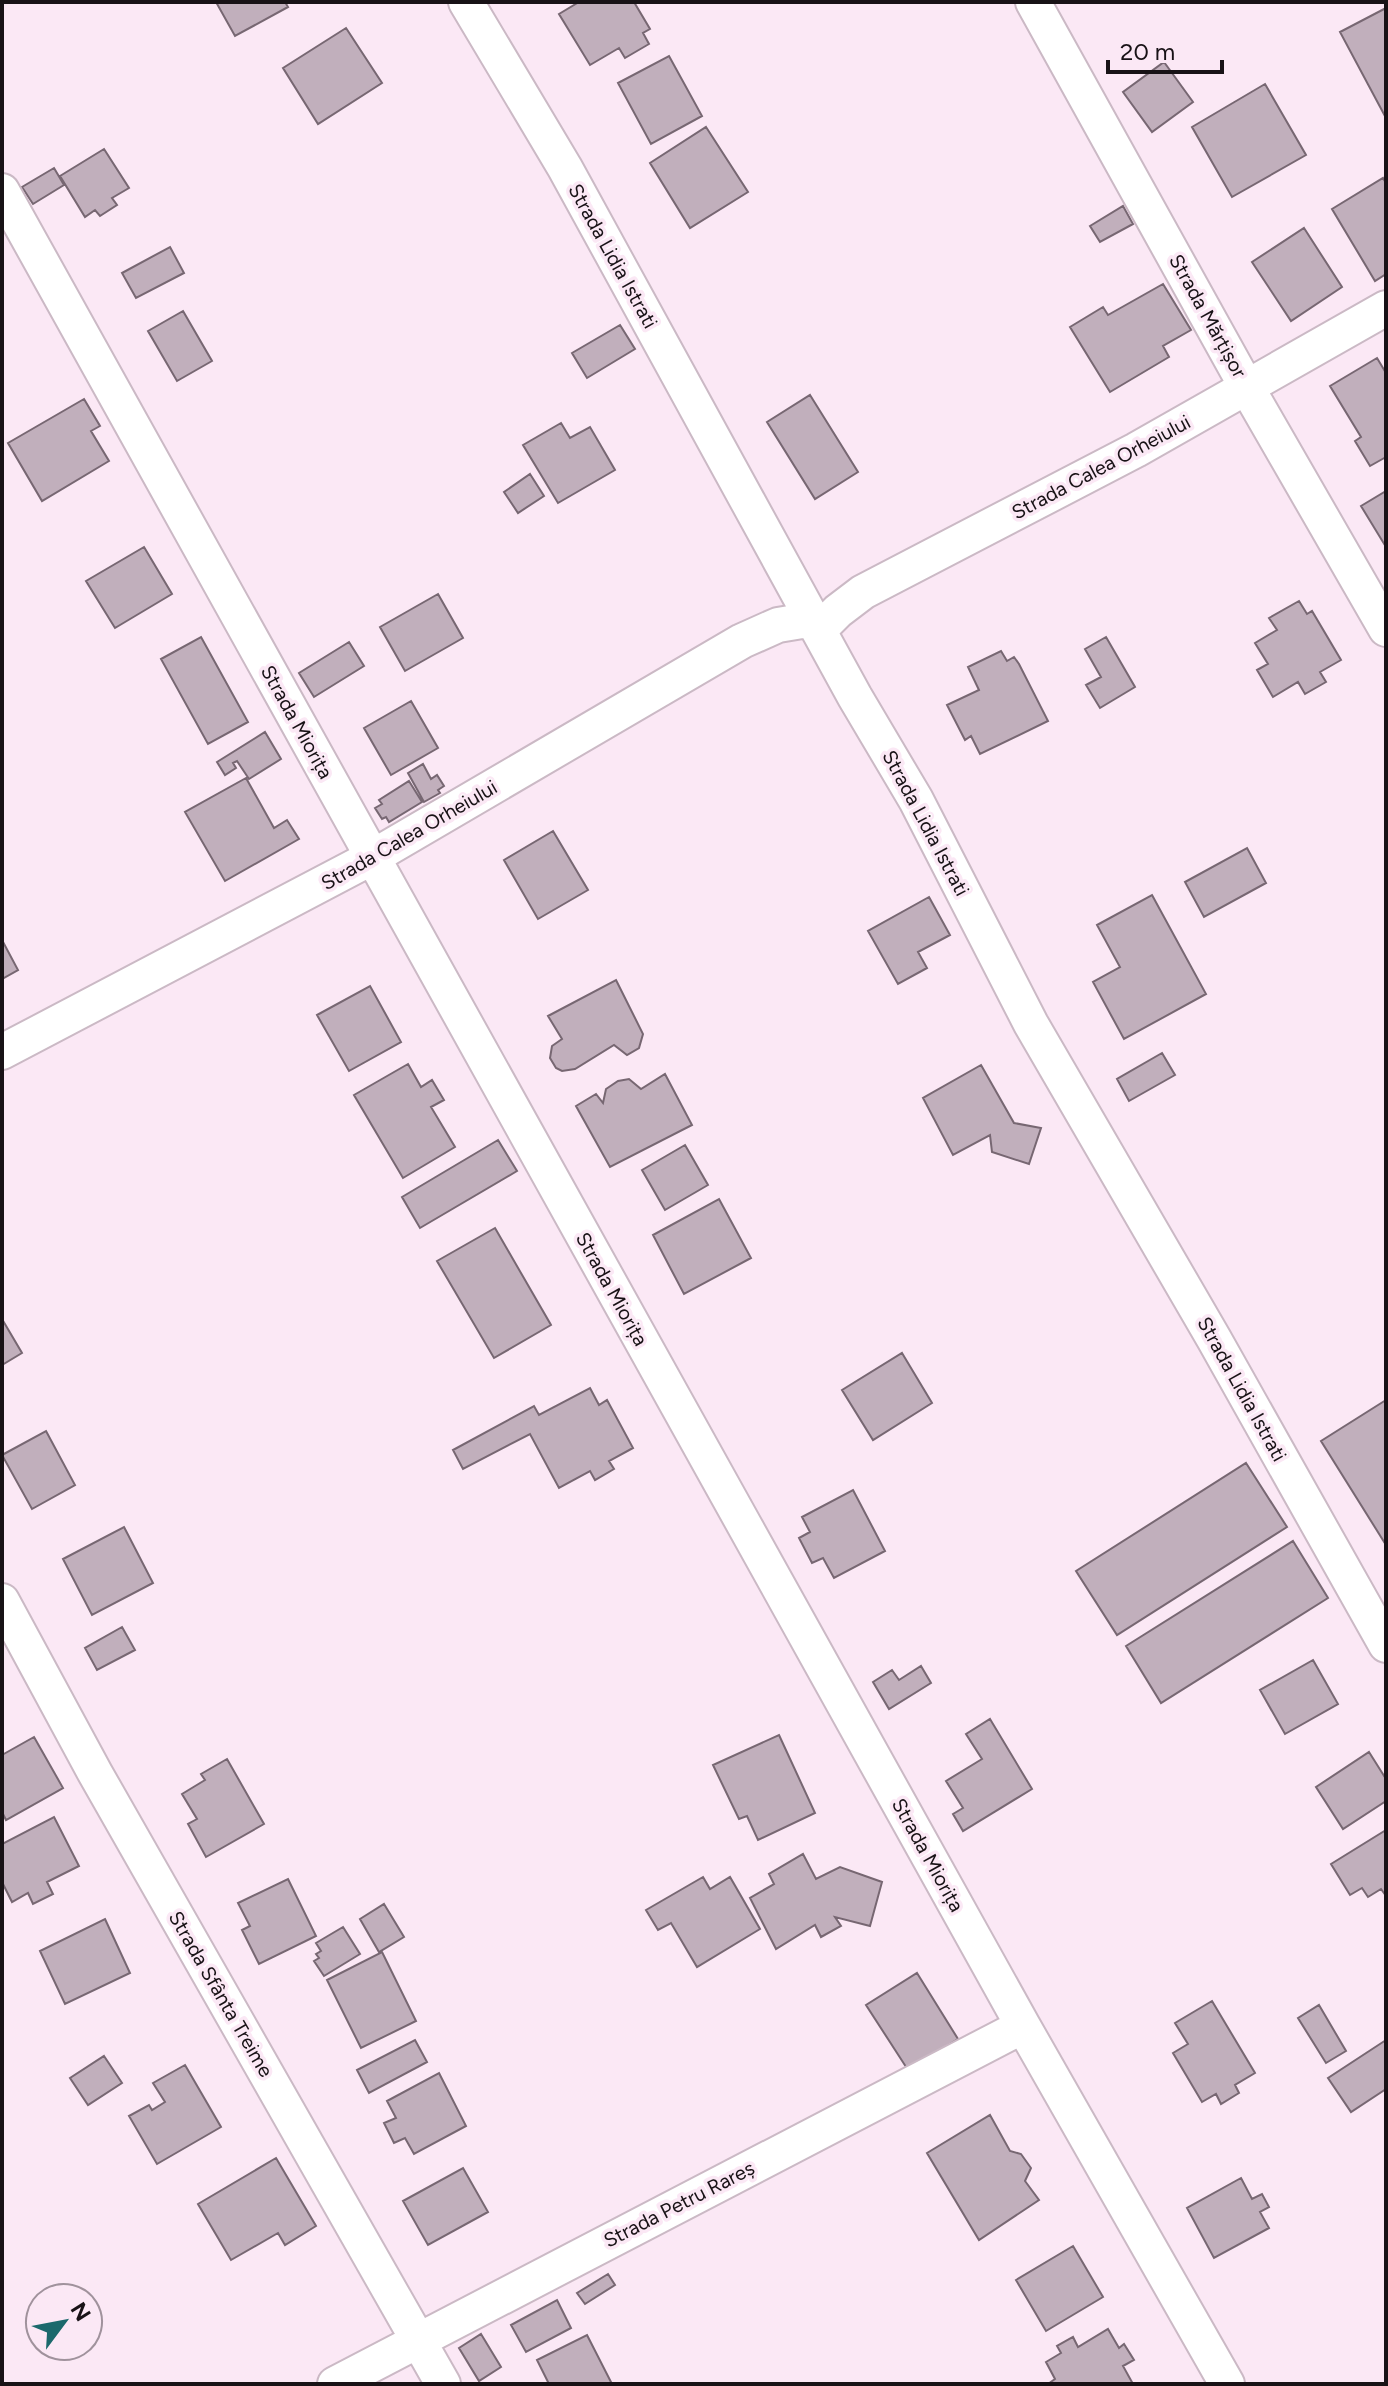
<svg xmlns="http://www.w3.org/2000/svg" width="1388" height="2386" font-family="Figtree,sans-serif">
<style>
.building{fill:#c1afbc;stroke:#776772;stroke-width:2}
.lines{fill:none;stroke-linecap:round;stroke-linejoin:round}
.minor-casing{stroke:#cbb9c5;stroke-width:38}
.minor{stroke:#fff;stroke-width:34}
.labels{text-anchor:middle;stroke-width:7;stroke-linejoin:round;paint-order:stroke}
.street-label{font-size:20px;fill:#181216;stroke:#fbe8f5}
</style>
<rect width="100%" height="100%" fill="#fbe8f5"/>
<path class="building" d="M216,2H285L288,7L235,36Z
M579,2H634L650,29L643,33L649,44L625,58L619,48L590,65L559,14Z
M1386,8V118L1340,32Z
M346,28L382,83L318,124L283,68Z
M669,56L702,116L651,144L618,83Z
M1164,62L1193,102L1152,132L1123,92Z
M1265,84L1306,155L1232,197L1192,127Z
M706,127L748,192L690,228L650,163Z
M104,149L129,188L112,198L117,205L100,216L95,210L85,217L60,176Z
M54,168L64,185L33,204L22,187Z
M1383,178L1386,183V274L1375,281L1332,209Z
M1123,206L1133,224L1100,242L1090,226Z
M1304,228L1342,287L1291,321L1252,262Z
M170,247L184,273L136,298L122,273Z
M1163,284L1191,330L1163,346L1169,357L1110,392L1070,327L1103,307L1108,315Z
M183,311L212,361L177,381L148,331Z
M620,325L635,349L587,378L572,353Z
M1377,358L1386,373V457L1370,466L1355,441L1361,437L1330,386Z
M810,395L858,472L815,499L767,422Z
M84,399L100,426L91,431L109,461L42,501L8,443Z
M561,423L570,438L590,427L615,470L558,503L523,445Z
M530,474L544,496L518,513L504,492Z
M1386,491V547L1361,506Z
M144,547L172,594L115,628L86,581Z
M438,594L463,638L405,671L380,627Z
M1299,601L1307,614L1312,611L1341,660L1320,672L1326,682L1305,694L1298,682L1273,697L1257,670L1268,664L1255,643L1277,630L1269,618Z
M201,637L248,722L208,744L161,659Z
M1106,637L1135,687L1100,708L1086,685L1101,677L1085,649Z
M349,642L364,666L314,697L299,673Z
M1001,651L1007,661L1014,657L1019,664L1048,721L980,754L971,736L965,740L947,705L979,690L968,667Z
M411,701L438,748L391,775L364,728Z
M265,732L281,759L249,779L237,761L233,763L236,768L225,775L217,762Z
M423,764L431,779L437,775L444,786L438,790L440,793L424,802L408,773Z
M246,778L274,828L287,820L299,839L225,881L185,812Z
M409,781L422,802L389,822L386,817L382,819L375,808L382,804L379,800Z
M553,831L588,890L538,919L504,860Z
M1247,848L1266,883L1204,917L1185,882Z
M1152,895L1206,994L1124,1039L1093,982L1120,967L1097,925Z
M929,897L950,935L918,952L927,968L898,984L868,931Z
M2,940L18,970L2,979Z
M616,980L643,1034L639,1048L627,1055L614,1045L575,1069L562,1071L556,1068L550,1058L552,1046L562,1039L548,1016Z
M370,986L401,1042L349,1071L317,1015Z
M1162,1053L1175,1075L1129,1101L1117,1079Z
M408,1064L421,1087L432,1080L444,1100L431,1107L455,1147L403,1178L354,1095Z
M981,1065L1014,1123L1041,1128L1029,1164L992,1152L990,1135L953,1155L923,1098Z
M665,1074L692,1125L610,1167L576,1106L596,1094L603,1103L606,1089L618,1081L629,1079L641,1089Z
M498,1140L517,1171L420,1228L402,1197Z
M685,1145L708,1185L665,1210L642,1170Z
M719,1199L751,1258L684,1294L653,1235Z
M495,1228L551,1325L494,1358L437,1261Z
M2,1319L22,1353L2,1365Z
M902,1353L932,1403L873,1440L842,1390Z
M590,1388L599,1405L607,1400L633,1448L609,1461L614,1469L595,1480L590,1471L559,1488L530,1434L463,1469L453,1450L534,1406L539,1415Z
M1386,1400V1545L1321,1441Z
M46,1431L75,1485L32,1509L2,1455Z
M1246,1463L1287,1527L1117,1635L1076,1571Z
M853,1490L885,1551L834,1578L823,1558L812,1563L799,1538L810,1532L802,1517Z
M124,1527L153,1583L92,1615L63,1559Z
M1293,1541L1328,1598L1161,1703L1126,1646Z
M122,1627L135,1650L97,1670L85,1648Z
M1313,1660L1338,1704L1285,1734L1260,1690Z
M921,1666L931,1683L889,1709L873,1682L892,1670L899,1680Z
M990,1719L1032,1789L963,1831L953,1814L963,1808L946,1781L982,1759L966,1734Z
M779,1735L815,1813L758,1840L747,1816L739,1819L713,1765Z
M34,1737L63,1788L6,1820L2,1812V1755Z
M1369,1752L1386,1779V1801L1343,1829L1316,1787Z
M227,1759L264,1824L206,1857L188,1824L197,1819L182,1794L205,1780L201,1774Z
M54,1817L79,1866L47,1882L53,1894L33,1904L28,1893L12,1902L2,1882V1844Z
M1386,1830V1896L1381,1889L1368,1897L1362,1888L1350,1895L1331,1864Z
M803,1854L816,1879L840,1867L882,1882L870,1926L835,1917L841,1926L821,1937L815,1925L776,1949L750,1898L774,1884L769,1874Z
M703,1877L710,1889L730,1877L760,1929L697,1967L671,1923L658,1930L646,1910Z
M288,1879L316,1936L259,1964L242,1930L250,1926L238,1903Z
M384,1904L404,1937L379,1952L360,1919Z
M105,1919L130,1973L65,2004L40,1951Z
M343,1927L360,1954L324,1976L314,1961L319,1958L316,1954L321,1951L316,1943Z
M382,1952L416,2021L361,2048L327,1980Z
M917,1973L958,2039L908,2070L866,2005Z
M1212,2001L1255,2073L1235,2085L1239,2093L1221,2104L1216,2094L1202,2102L1173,2053L1188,2044L1175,2023Z
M1319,2005L1346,2051L1326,2063L1298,2018Z
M415,2040L427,2062L369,2093L357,2070Z
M1386,2040V2089L1351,2112L1328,2078Z
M104,2056L122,2083L88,2105L70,2078Z
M185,2065L221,2127L157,2164L129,2116L149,2105L152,2110L165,2102L153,2083Z
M439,2073L466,2126L414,2154L405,2138L394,2143L384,2123L396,2118L387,2101Z
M990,2115L1010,2151L1021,2154L1031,2168L1025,2181L1039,2200L979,2240L927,2153Z
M276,2158L316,2226L285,2245L278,2233L231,2260L198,2204Z
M463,2168L488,2212L428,2245L403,2201Z
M1241,2178L1252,2199L1262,2194L1269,2207L1260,2212L1269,2228L1214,2258L1187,2208Z
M1073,2246L1103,2297L1046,2331L1016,2280Z
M608,2274L615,2285L585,2304L577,2293Z
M557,2300L571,2328L526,2352L511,2325Z
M1108,2329L1119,2348L1124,2344L1134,2360L1123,2366L1133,2384H1048L1055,2379L1046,2362L1061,2353L1057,2346L1073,2337L1078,2347Z
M481,2334L501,2367L479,2381L459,2348Z
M587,2335L612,2384H549L537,2360Z"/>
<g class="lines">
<g class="minor-casing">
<path id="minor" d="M466,2L565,168L855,697L916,800L1031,1024L1214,1339L1386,1645
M1033,2L1246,386L1386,629
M2,191L1023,2026L1227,2384
M819,630L838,611L863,592L1136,450L1386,308
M2,1052L371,858L742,641L778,625L814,619
M2,1601L95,1773L443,2384
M335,2384L1023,2026"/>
</g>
<use href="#minor" class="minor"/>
</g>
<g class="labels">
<g class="street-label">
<text transform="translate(613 256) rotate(61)" y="7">Strada Lidia Istrati</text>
<text transform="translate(1208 316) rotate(61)" y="7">Strada Mărțișor</text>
<text transform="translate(1101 467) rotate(-28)" y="7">Strada Calea Orheiului</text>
<text transform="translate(297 722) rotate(61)" y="7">Strada Miorița</text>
<text transform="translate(926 823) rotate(62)" y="7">Strada Lidia Istrati</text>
<text transform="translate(409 835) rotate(-30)" y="7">Strada Calea Orheiului</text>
<text transform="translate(612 1289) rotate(61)" y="7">Strada Miorița</text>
<text transform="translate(1242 1389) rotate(61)" y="7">Strada Lidia Istrati</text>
<text transform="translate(928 1855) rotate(61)" y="7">Strada Miorița</text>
<text transform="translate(221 1994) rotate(60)" y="7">Strada Sfânta Treime</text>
<text transform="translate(679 2204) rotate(-27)" y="7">Strada Petru Rareș</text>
</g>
</g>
<rect width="1388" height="2386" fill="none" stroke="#181216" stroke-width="8"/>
<g transform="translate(64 2322) rotate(58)"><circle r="38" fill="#fbe8f5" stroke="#a0929c" stroke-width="2"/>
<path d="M0-6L14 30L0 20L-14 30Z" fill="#1b696c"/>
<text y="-12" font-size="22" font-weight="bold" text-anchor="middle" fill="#181216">N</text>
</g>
<path d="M1108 60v12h114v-12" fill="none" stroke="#181216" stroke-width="4"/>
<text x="1120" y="60" font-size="24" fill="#181216" stroke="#fbe8f5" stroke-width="6" paint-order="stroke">20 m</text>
</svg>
